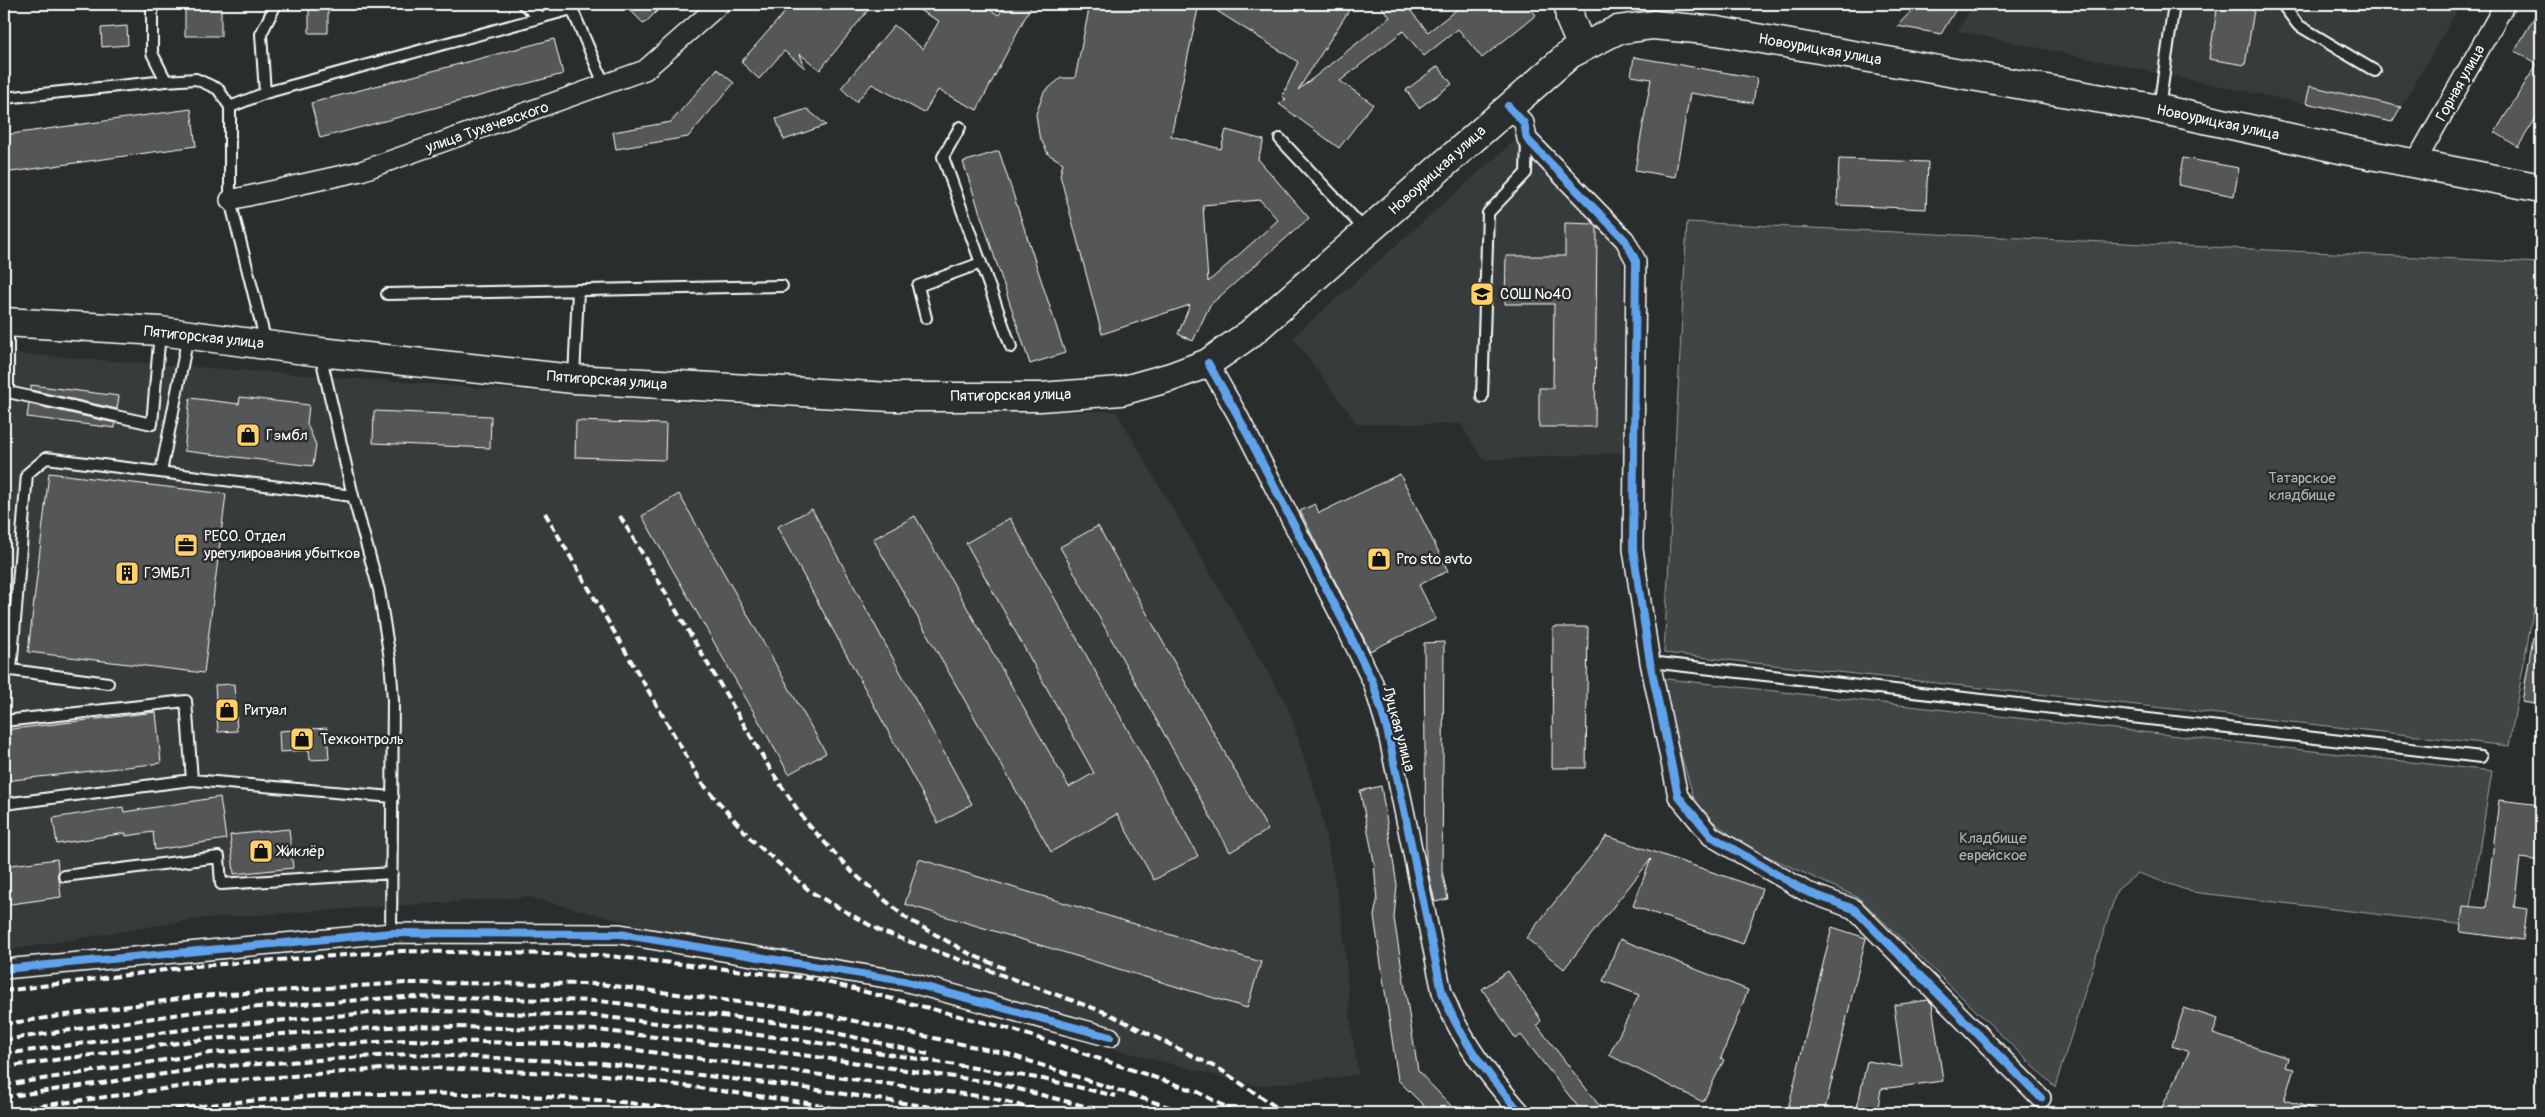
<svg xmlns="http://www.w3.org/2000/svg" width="2545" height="1117" font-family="Pangolin,sans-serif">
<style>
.built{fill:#373a3b}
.green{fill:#414445;stroke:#a0a2a2}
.building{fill:#555758;stroke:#fff;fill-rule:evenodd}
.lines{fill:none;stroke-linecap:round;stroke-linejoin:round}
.service-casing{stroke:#fff;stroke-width:14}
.minor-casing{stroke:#fff;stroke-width:22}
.secondary-casing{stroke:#fff;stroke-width:31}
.service{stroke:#2a2d2e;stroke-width:10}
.minor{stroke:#2a2d2e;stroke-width:19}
.secondary{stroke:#2a2d2e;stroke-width:28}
.rail{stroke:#fff;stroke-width:4;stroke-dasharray:8 4;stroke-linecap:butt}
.cycleway-casing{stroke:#2a2d2e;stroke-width:11}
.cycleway{stroke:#60a3ed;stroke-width:8}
.labels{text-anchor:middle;stroke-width:5;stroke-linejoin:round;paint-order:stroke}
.street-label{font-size:15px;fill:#fff;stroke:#2a2d2e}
.poi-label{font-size:15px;fill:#fff;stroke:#2a2d2e;text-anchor:start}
.park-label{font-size:15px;fill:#b3b4b5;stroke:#2a2d2e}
</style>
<rect width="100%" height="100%" fill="#2a2d2e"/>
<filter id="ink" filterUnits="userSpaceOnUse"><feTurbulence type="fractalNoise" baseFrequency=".02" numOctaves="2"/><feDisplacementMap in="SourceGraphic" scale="10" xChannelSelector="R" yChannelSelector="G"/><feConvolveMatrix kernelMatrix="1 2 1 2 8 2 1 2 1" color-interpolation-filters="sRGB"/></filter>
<g filter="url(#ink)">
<path class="built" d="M1974,4H2461L2392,122L1958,31Z
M1516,139L1622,251L1625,453L1483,460L1461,424H1357L1293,337Z
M4,353L693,403L878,413L1116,411L1288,707L1320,807L1342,918L1352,1034L1359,1075L1257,1086L529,897L195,919L4,951Z"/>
<path class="green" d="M1687,222L2541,263V567L2509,746L1664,653Z
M1658,678L2492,771L2467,925L2192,892L2138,873L2117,890L2055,1087L1859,898L1745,846L1697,809Z"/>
<path class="building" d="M185,4H221V36H185Z
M309,4H328V33H309Z
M624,4H664L644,24Z
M792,4H873L820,70L800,54L805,68L784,51L759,79L741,62Z
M908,4H980L999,15L1005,4H1032L977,110L938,90L924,113L872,84L856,102L841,88L894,25L923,49L939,21Z
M1090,4H1199L1171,136L1221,149L1226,130L1264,140L1258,159L1309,218L1210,305L1193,341L1178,334L1190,305L1102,334L1060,175L1063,163L1048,154L1039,135L1036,114L1044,92L1061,78H1075ZM1260,200L1278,220L1208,282L1203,205Z
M1206,4H1353L1298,90L1390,17L1379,4H1405L1428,32L1464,4H1527L1536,15L1482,58L1458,29L1424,56L1403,31L1340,81L1373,104L1339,148L1279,104L1286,99L1282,97L1298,62Z
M1918,4H1959L1941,34L1897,26Z
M2218,4H2255L2245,65L2209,59Z
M2541,5V110L2518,147L2495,132L2537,64L2515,51Z
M127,26L128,45L102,47L101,28Z
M554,39L563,74L320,138L311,103Z
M1634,57L1757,78L1753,103L1690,93L1675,177L1635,170L1651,79L1631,76Z
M1438,66L1452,84L1419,108L1406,90Z
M717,69L734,83L688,137L616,149L613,132L671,122Z
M2310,86L2401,107L2392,122L2306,103Z
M191,109L196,146L4,173V135Z
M807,109L826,125L784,140L776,119Z
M999,151L1065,353L1030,364L963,162Z
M2183,158L2239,168L2234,196L2178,185Z
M1839,159L1928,162L1926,209L1837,205Z
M1565,223L1594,224L1597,228L1595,427H1539V388H1553L1554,304H1505L1506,256H1565Z
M31,385L119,396L117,409L31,390Z
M240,397L309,405L307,424L316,445L313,466L184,451L190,398L239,404Z
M29,404L115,423V428L27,417Z
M374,411L491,416L490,448L373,443Z
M576,421L666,424L665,460L575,457Z
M49,473L226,494L204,673L28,652Z
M1400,474L1448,571L1419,585L1436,619L1370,651L1300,511L1315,504L1319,513Z
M679,494L826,753L789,774L642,516Z
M812,509L972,804L938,823L777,527Z
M915,516L1069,787L1094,773L966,543L1010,518L1198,856L1154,880L1117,814L1051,852L873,539Z
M1098,526L1268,830L1230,852L1060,547Z
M1553,627H1588L1586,768H1552Z
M2533,637L2541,638V705L2522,702Z
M1444,642L1442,871L1448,899L1435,902L1426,863L1424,643Z
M234,684L237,731L218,732L215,685Z
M156,712L161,763L4,781V730Z
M327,728L329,759L310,760L309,750L280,752L279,731Z
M1381,786L1397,885L1394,918L1418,1071L1458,1113H1431L1398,1080L1374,916L1377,901L1374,862L1360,791Z
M220,797L226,839L155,850L153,832L126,836V833L57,844L53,818L123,807L124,812Z
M2499,800L2541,805V861L2520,858L2514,907L2527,909L2523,940L2460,932L2463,906L2486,908Z
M289,829L293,868L234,874L230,835Z
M1607,836L1762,889L1743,944L1633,906L1651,859L1564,969L1526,938Z
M57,859L61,897L4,905V866Z
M919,859L1261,962L1247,1008L905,904Z
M1832,927L1866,938L1824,1113H1787Z
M1620,939L1748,990L1721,1058L1724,1060L1703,1102L1609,1055L1639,995L1603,981Z
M1508,971L1539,1017L1541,1021L1537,1025L1605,1113H1583L1521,1035L1516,1039L1482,989Z
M1928,1000L1932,1004L1943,1081L1881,1089L1877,1113H1856L1867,1061L1902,1067L1894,1005Z
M2184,1008L2218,1019L2213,1034L2288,1058L2285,1067L2294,1069L2284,1100L2315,1109V1113H2159L2189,1052L2172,1046Z"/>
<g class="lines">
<g class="service-casing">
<path id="service" d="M152,4V53L166,81L196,79L218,89L230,107V200L266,343
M523,4L540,17
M2282,4L2298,25L2375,71
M572,9L605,86
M265,93L261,34L276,4
M4,98L166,81
M230,107L265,93L572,9L578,4
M2159,108L2174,4
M960,127L943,157L1011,347
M1280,139L1367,232
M387,294L782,286
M926,318L918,286L981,263
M8,323V392L152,424L160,332
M320,353L353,496L379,590L390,659L393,700L391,933
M574,378L578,290
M1482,397L1488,213L1526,173L1527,139
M161,472L188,336
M1650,662L2481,757
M108,683L11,670L27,474L46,458L353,496
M4,721L186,701L192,780L393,797
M4,804L192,780
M64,876L219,857L221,884L392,873"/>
</g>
<g class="minor-casing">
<path id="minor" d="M1508,106L1524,123L1527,139L1625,240L1636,261L1633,549L1650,662L1678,796L1711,836L1805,891L1854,909L2041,1098
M2415,163L2505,4
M230,200L361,171L645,70L720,4
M1208,363L1237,414L1344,623L1373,683L1387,729L1442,992C1460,1040 1488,1075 1521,1113
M4,969L391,933L620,934L904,981L1110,1037"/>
</g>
<g class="secondary-casing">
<path id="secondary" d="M1569,4L1570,19L1582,47
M4,322L160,331L320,352L574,379L890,397H1040L1121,391L1171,377L1208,363L1251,333L1570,54L1617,30L1653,25L1717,31L2159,109L2345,150L2541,188"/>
</g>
<use href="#service" class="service"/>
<use href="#minor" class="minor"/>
<use href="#secondary" class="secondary"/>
<path class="rail" d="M545,513L702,783L751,839L811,892L880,931L1107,1013L1221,1070L1285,1113
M620,516L772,772L806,822L852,872L906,918L972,955L1006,969
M4,991L196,966L401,951L600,955L815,979L1014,1030L1198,1092L1237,1113
M4,1024L199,996L405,983L599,984L808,1011L1008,1054L1187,1113
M4,1040L201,1011L405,997L600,1001L805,1026L928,1054
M4,1054L204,1027L406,1010L597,1016L801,1040L1043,1079L1116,1096
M4,1067L207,1039L406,1026L598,1030L803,1055L995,1083L1111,1113
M4,1085L210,1053L406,1040L599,1045L992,1098L1048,1113
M4,1097L213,1067L408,1054L601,1063L798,1087L970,1113
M4,1111L214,1082L409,1067L604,1075L802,1102L855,1113
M151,1113C298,1090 448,1090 597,1100C632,1102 667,1109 702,1113"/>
<g class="cycleway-casing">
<path id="cycleway" d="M1508,106L1524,123L1527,139L1625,240L1636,261L1633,549L1650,662L1678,796L1711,836L1805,891L1854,909L2041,1098
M1208,363L1237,414L1344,623L1373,683L1387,729L1442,992C1460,1040 1488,1075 1521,1113
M4,969L391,933L620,934L904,981L1110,1037"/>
</g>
<use href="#cycleway" class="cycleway"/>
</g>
</g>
<defs>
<g id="school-square" transform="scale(1.25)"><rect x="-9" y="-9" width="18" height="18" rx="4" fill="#ffd166" stroke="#2a2d2e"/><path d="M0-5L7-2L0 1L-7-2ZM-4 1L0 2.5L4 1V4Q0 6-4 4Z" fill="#111"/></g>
<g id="shop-square" transform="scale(1.25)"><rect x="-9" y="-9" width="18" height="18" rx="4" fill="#ffd166" stroke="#2a2d2e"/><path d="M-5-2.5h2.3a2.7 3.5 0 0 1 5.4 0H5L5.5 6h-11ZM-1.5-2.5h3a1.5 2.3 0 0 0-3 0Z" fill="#111"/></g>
<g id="office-square" transform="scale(1.25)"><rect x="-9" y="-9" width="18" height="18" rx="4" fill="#ffd166" stroke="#2a2d2e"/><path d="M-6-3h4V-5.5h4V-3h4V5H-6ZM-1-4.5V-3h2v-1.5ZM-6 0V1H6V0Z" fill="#111"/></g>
<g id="building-square" transform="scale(1.25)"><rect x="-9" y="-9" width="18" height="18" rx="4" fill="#ffd166" stroke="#2a2d2e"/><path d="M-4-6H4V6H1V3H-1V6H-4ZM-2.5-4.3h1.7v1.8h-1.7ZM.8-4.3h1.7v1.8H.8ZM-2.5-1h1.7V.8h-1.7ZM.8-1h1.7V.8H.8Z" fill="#111"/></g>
</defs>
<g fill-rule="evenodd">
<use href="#school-square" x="1482" y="294"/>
<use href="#shop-square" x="248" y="435"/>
<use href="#office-square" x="186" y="545"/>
<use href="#shop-square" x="1379" y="559"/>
<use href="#building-square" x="127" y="573"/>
<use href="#shop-square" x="227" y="710"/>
<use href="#shop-square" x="302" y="739"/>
<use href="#shop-square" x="261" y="851"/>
</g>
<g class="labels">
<g class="street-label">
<text transform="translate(1820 49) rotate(10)" y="5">Новоурицкая улица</text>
<text transform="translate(2460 83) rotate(-61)" y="5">Горная улица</text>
<text transform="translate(2218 122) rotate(12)" y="5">Новоурицкая улица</text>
<text transform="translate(487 127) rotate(-19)" y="5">улица Тухачевского</text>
<text transform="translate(1437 170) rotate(-42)" y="5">Новоурицкая улица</text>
<text transform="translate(204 337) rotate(6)" y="5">Пятигорская улица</text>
<text transform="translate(607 380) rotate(4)" y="5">Пятигорская улица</text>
<text transform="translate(1011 395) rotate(-1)" y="5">Пятигорская улица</text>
<text transform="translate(1399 729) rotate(75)" y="5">Луцкая улица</text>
</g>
<g class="poi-label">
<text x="1500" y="299">СОШ №40</text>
<text x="266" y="440">Гэмбл</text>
<text x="204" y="541">РЕСО. Отдел<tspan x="204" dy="17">урегулирования убытков</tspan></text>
<text x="1396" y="564">Pro sto avto</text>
<text x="144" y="578">ГЭМБЛ</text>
<text x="244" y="715">Ритуал</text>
<text x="320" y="744">Техконтроль</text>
<text x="278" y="856">Жиклёр</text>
</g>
<g class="park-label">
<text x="2302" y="483">Татарское<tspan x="2302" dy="17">кладбище</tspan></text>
<text x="1993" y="843">Кладбище<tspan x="1993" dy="17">еврейское</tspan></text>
</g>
</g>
<rect width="2545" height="1117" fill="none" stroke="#2a2d2e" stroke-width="20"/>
<rect x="10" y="10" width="2525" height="1097" fill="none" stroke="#fff" stroke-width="2" filter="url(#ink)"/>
</svg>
